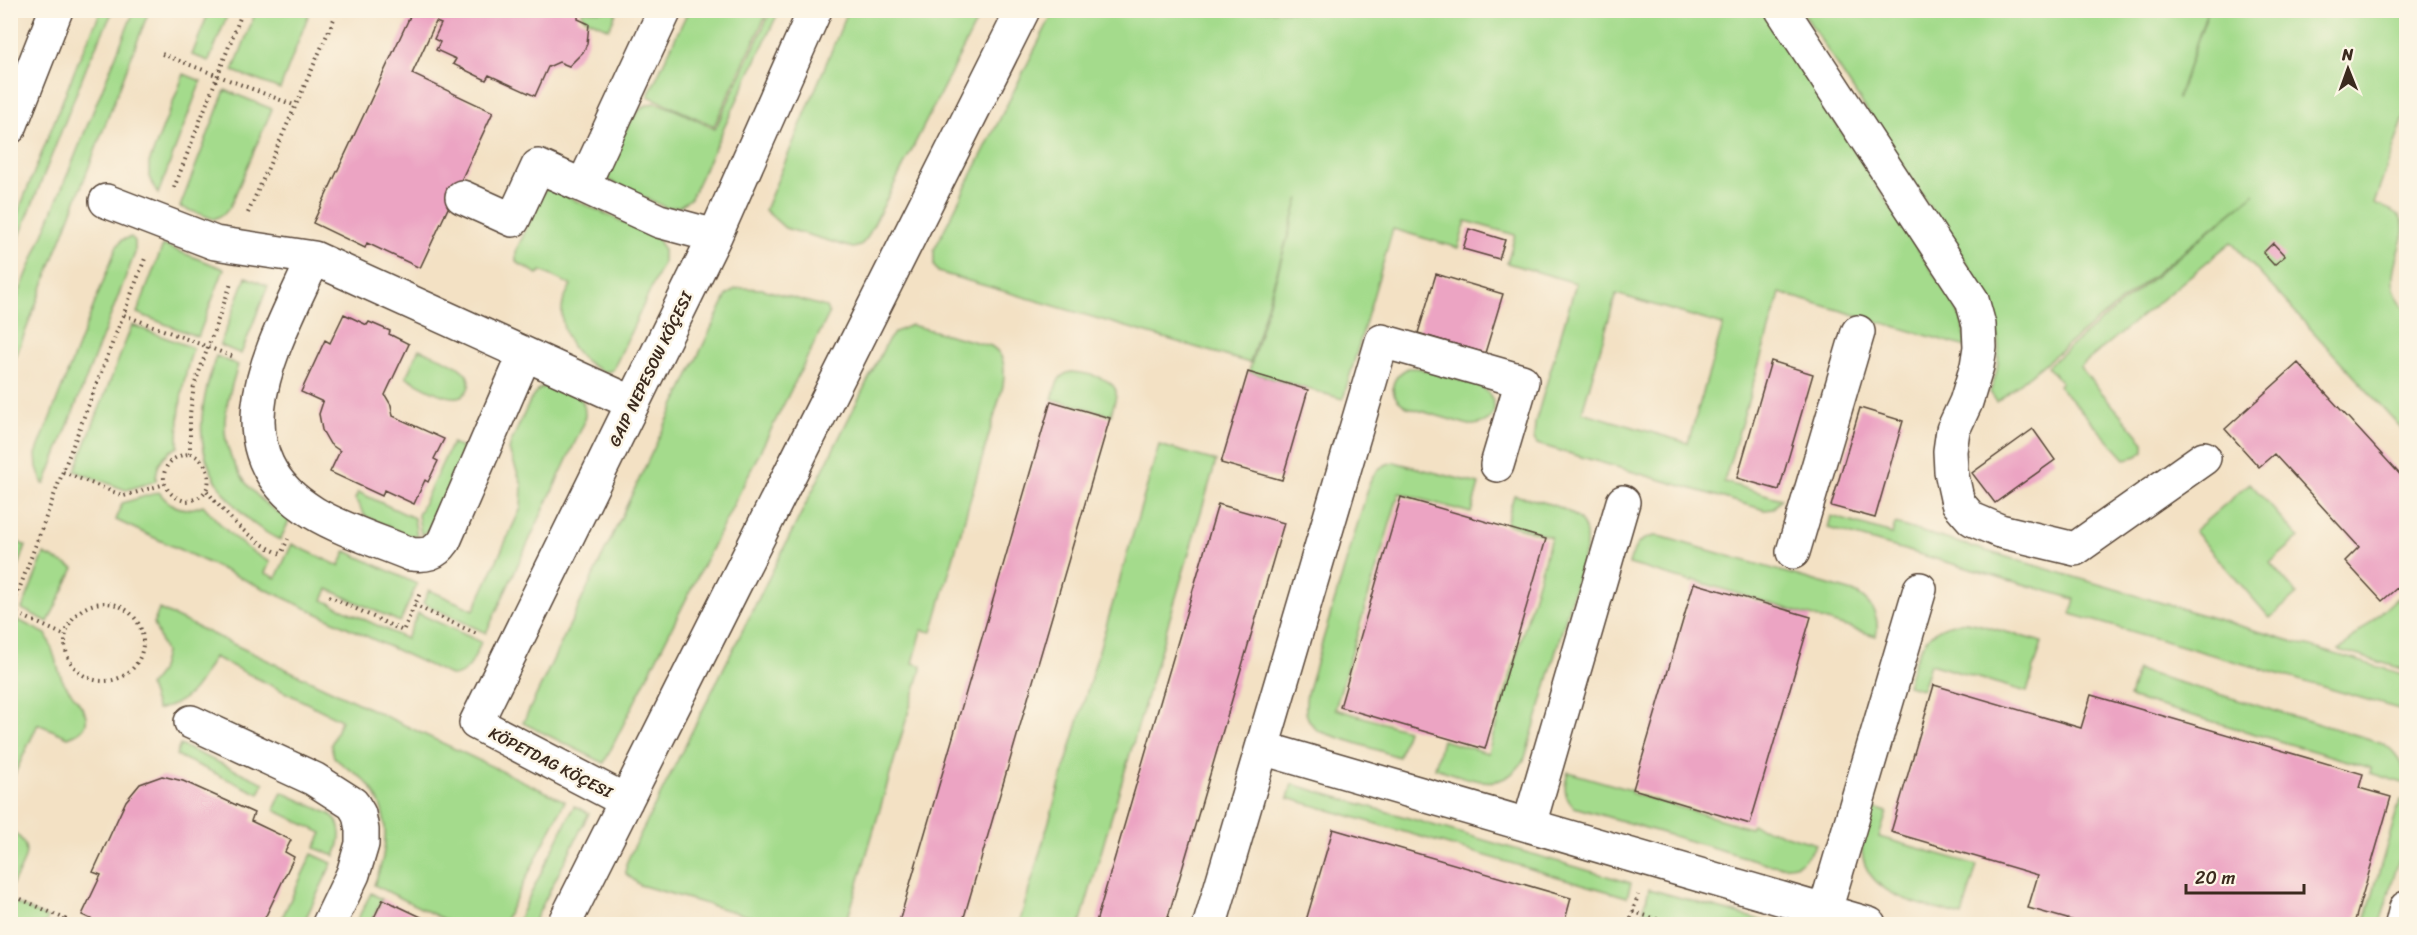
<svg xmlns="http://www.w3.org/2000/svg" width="2417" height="935" font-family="Sriracha,sans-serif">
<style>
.green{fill:#a4db8c;stroke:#708255;stroke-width:1.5;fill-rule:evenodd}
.building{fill:#eca4c3}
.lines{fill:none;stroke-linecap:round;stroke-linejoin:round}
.minor-casing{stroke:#574537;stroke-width:36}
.major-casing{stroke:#574537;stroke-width:36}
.path{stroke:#574537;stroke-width:4;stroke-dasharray:1.5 4.5;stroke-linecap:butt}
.minor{stroke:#fff;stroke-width:33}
.major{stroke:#fff;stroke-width:33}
.labels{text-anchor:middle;stroke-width:5;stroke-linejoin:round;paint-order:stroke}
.street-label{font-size:16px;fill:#3b2a1e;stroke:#fcf5e5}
</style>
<rect width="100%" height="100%" fill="#fcf5e5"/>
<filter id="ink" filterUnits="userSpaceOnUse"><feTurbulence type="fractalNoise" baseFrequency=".0167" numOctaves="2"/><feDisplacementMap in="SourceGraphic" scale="12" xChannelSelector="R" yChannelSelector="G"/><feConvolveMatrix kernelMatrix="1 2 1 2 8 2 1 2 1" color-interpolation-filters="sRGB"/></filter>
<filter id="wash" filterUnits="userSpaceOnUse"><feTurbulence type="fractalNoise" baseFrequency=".008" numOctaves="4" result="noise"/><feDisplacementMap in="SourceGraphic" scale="24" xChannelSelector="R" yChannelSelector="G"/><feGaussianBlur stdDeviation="1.35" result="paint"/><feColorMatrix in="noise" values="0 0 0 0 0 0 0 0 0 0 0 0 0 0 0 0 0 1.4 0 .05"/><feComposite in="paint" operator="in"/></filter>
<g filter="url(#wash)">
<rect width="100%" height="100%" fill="#f3e1c4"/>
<path class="green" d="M101,11H113L89,61L11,258V230L80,57Z
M134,11H149L11,369V313Z
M209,11H229L209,61L192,55Z
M256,11H310L280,89L233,71Z
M582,11H617L609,29L583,17Z
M688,11H768L714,126L648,96Z
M771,11H779L691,198L680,206L667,208L608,180L607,174C615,155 633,96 659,104C678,109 697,121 715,129Z
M848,11H982L867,238L860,246L853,248L785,228L765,210Z
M1054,11H1763L1953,303L1962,321L1966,347L1780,293L1724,482L1781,499L1773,509L1765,510L1537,444L1534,439L1535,423L1576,283L1507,263L1515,235L1466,221L1458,248L1393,229L1343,399L1249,372L1299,198L1250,363L938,272L934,266V250ZM1616,294L1723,325L1688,443L1582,412Z
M1802,11H2207L2177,100L2208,11H2406V112L2374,204C2382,207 2392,209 2399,215C2417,236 2372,274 2406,310V433L2231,242L2080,367L2144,442V450L2138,456L2125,459L2058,385L2061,382L2047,366L2255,193L1997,402L1990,392C2006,355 1998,321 1981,286Z
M184,74L201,81L158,194L149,177V163Z
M225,90L272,109L230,207L224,214L214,219L180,207Z
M548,188L655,236L663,248V263L613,370C604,374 598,369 591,365C571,352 558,327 563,303C564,297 568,291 571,285L541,271L538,274L516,262V251L543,193Z
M131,237L135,241V253L45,484H43L37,467L36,454L117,246L122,240Z
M163,245L224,269L198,337L137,313Z
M246,277L268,286L241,354L220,345Z
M742,288L762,289L826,307L829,314L604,763L523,723L727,295L735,289Z
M132,325L193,348C182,383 178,410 178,447C163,454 156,464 156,481L126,490L75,471Z
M911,325L991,346C1006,355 1005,370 1003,386L932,632L922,630L913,663L922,666L847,921L842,924H776L640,885L626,874V864L629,857L887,342L895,332Z
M419,349C434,356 478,368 468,389C465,395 460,398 453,397C438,396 419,384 406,377Z
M216,356L238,365C222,415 215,445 250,488C263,502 273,511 290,519L280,540C259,530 245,518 230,500C191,455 198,410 216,356Z
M1408,368H1418L1480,386C1503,401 1497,426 1469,425L1407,407C1388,396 1388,379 1408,368Z
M1071,372C1084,373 1112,377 1116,391C1117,398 1112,408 1111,415L1052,399C1056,386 1057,375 1071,372Z
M550,385C574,388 589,397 584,423L486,633L423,603L429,590L474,610L521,508L522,485L509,450L511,442L531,399L539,389Z
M452,443L466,450L429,529L421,535L418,515Z
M1159,445L1216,461L1080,924H1019Z
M1394,462L1479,484L1471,513L1399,493L1335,709L1407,730L1399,757L1318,731C1305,719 1304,711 1307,693L1370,482C1376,470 1381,465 1394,462Z
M2250,483L2299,538L2270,563L2297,594L2270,618L2194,531Z
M159,492C170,507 185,513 203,505C224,529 242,548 270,562L265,573L276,578L292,544L339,566L346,551L417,584L400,622L328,589L323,600L406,639L418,613L481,642C474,657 471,674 452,676L116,520L122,503Z
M358,492L414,518L417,536L407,535L365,516L355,499Z
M1514,495C1534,500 1578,507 1585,529C1587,535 1586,542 1586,548L1525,758C1502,797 1470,778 1435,768L1442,740L1488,753L1551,537L1506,524Z
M1831,516L1892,534L1895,524L2406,675V711L2071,614L2075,599L1828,528Z
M1654,536L1663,537L1853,592C1870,600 1881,616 1876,636L1693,580L1692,582L1629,564C1634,548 1636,540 1654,536Z
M11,541H16L26,546L11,587Z
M44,554L74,568L48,622L22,609Z
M2397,598L2406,608V670L2339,650Z
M159,609L565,801L503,924H453L374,885C388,853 392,811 367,783C357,772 343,767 334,757L331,745L341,720L214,657C198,684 192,702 157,710L149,686L160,672L165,653L154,623Z
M18,620L46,634C53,648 56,664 62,679C72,699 108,723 68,737L38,724L11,782L10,639Z
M1966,622L1977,624L2042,642L2027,692L1930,664L1922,689L1907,685C1917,650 1925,625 1966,622Z
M2137,670L2380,742C2395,749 2407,767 2406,784L2370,773L2371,768L2129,697Z
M180,745L264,783L259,794L176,755Z
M1568,772L1631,790V793L1750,828L1752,825L1816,844C1805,864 1795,869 1772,865L1574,807C1563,797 1564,785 1568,772Z
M1292,784L1631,883L1627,897L1288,798Z
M282,792L330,814C344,823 341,843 335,856L315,848L322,833L274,810Z
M2400,800L2406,802V836L2380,924H2364Z
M574,806L589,813L533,924H516Z
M1871,807L1887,812L1879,837L1977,865L1962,916C1923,904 1859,897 1862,843C1863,831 1868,818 1871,807Z
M11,831C38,847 22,865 11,887Z
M312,854L332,863L303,924H279Z
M1649,889L1764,921L1771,924H1685L1643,912Z
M371,893L382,899L370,924H355Z
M11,901L48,918L45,924H11Z"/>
<g id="blocks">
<path class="building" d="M413,10H578V19L589,24L587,44L583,52L569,66L559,62L548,67L535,96L489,75L486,80L453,64L456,59L436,50L440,42L434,39L441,24L436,22L412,74L493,112L420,268L367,243L365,248L313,223Z
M1469,229L1505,240L1499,259L1463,249Z
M2273,243L2285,256L2274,265L2263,253Z
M1436,274L1503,294L1485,353L1418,333Z
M344,314L367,325L369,322L390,331L389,334L409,344L385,395L391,405L393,416L444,439L434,459L438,461L428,482L425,480L414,504L384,490L382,496L330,472L340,451L330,444L322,430L319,414L323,402L301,392L325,340L330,343Z
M1771,361L1813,374L1779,490L1737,478Z
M2298,363L2406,481V599L2397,588L2382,601L2345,561L2359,547L2274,454L2259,467L2225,429Z
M1248,372L1308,390L1282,480L1221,463Z
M1051,401L1110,418L962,924H908L899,922Z
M1860,408L1903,421L1875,518L1831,506Z
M2033,429L2055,460L1995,503L1972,473Z
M1401,497L1546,539L1485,749L1340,707Z
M1218,504L1284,523L1166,924H1105L1096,922Z
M1694,583L1811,617L1750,824L1633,789Z
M1934,685L2081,728L2091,695L2363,774L2359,788L2391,797L2354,924H2085L2028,908L2038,875L1891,832Z
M162,776L183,781L254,813L251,821L291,840L285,852L294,857L262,924L253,921L251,924H93L95,921L82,915L101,875L93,872L126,801L140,784Z
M1333,829L1571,898L1564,924H1305Z
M383,899L436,924H371Z"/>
</g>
</g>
<g filter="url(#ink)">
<use href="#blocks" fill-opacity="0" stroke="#574537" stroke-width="1.5"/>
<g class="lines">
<g class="minor-casing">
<path id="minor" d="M665,10L583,186L659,221L715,236
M1782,10L1972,300L1979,325L1980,347L1977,366L1966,402L1953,430L1950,451L1951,471L1958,503L1972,519L2000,531L2075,549L2204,458
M462,197L513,220L538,166L583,186
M106,201L215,243L314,258L633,403
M314,258C277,341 209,449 314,513C340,529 381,542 410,554C426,556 435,554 444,541L525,354
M1793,552L1858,332
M191,722L314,779L353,804L359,814L362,830V844L353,874L329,924
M1262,748L1869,924
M626,801L476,723L715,236L815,10
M1529,825L1623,502
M564,924L1023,10
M1210,924L1382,341L1522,381L1497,465
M1821,924L1920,589
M2402,924L2406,908"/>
</g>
<g class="major-casing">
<path id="major" d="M10,127L56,10"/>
</g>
<path class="path" d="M162,54L296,106
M174,188L243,10
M248,213L338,10
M124,315L234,357
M190,454V414L194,386L232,281
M190,454C212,459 219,498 186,501C154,494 158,455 190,454Z
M63,472L124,496L165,484
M207,491C228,518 249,540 281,554L288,539
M329,596L403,631L421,591
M65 642a39 39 0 1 1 78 0a39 39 0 1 1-78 0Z
M414,605L479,635
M12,611L66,636
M10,614L65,466L146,256
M10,894L65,919L62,924
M1633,912L1674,924
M1629,924L1638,895"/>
<use href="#minor" class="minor"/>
<use href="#major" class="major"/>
</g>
</g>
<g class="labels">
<g class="street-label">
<text transform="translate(650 369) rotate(-64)" y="6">GAIP NEPESOW KÖÇESI</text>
<text transform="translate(551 762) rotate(27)" y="6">KÖPETDAG KÖÇESI</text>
</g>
</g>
<rect width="2417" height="935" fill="none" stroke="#fcf5e5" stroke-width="36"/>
<g transform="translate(2348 69) rotate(359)" stroke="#fcf5e5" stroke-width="4.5" paint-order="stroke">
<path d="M0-4.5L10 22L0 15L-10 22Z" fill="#3b2a1e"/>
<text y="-9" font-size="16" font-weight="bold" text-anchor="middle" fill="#3b2a1e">N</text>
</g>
<path d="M2186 884v9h118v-9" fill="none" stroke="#3b2a1e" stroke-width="3"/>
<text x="2195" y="884" font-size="18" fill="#3b2a1e" stroke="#fcf5e5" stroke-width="4.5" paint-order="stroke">20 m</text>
</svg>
